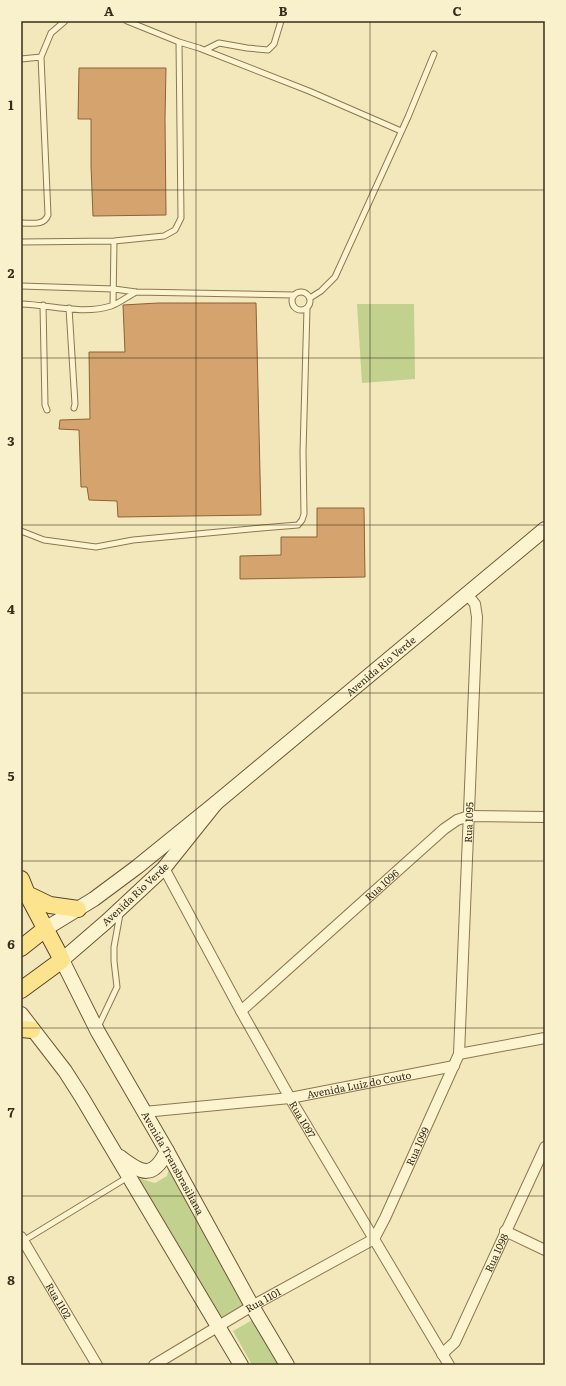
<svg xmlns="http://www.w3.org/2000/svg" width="566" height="1386" font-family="Literata,serif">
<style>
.green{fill:#c2d18e}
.building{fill:#d5a36d;stroke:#8d6236}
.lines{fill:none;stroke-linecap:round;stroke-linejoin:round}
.lane-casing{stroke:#8b7753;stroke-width:7}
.street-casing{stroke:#8b7753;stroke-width:12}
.secondary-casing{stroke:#6d5737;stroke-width:16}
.primary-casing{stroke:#584428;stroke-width:18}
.lane{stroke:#fcf4cf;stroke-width:5}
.street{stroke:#fcf4cf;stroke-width:10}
.secondary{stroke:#fcf4cf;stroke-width:14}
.primary{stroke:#fbe48d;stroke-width:16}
.grid{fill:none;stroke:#382c1a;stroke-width:1;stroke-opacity:0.55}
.labels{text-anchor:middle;stroke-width:4;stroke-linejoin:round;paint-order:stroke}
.street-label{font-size:10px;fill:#382c1a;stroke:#f9f1cb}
.neatline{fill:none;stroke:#382c1a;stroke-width:1.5}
.grid-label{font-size:13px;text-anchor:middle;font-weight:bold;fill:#382c1a}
</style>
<rect width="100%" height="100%" fill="#f2e8bb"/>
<path class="green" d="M357,304H414L415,379L362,383Z
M170,1165L245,1306L222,1320L138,1178L155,1183L167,1176Z
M254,1319L282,1365H252L233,1331Z"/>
<path class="building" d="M79,68H166L165,118L166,215L93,216L91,166V119H78Z
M158,303H256L261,515L118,517L117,501L89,500L87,487H81L79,430L59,429L60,420L90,419L89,352H125L123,305Z
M317,508H364L365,577L240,579V556L281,555V537H317Z"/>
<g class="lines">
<g class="lane-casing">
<path id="lane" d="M127,21L179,42
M205,50L219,43L247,48L268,50L274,44L281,21
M21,59L41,57
M21,223C32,223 44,226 48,215L41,57L51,33L65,21
M21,242L114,241L164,236L175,230L181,218L179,42L199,48L309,91L401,131
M21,286L114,289L136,292L294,295
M292 301a9 9 0 1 1 18 0a9 9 0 1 1-18 0Z
M310,298L321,291L335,277L408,117L434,54
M21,304C51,305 82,315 111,306C120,303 128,296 136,292
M43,305L45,405L47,410
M113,305L114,241
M69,308L75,404L74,408
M21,531L44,540L96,547L133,540L261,528L298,525L302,520L304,514L303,452L307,308
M98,1027L117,987L114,961V947L120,914
M23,1241L128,1177"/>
</g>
<g class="street-casing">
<g id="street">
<path id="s1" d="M164,868L241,1011L290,1098L449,1365"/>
<path id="s2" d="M241,1011L444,829L457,820L469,816L545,817"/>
<path d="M459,1054L545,1038"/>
<path id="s3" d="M144,1112L290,1098L454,1066"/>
<path d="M505,1231L545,1250"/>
<path id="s4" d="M21,1237L97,1365"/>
<path id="s5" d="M442,1354L455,1342L545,1147"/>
<path id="s6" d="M154,1365L252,1306L374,1239L385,1218L459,1054L477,617L475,604L467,594"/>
</g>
</g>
<g class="secondary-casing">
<g id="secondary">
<path id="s7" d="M216,803L164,868L106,922L62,960L98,1032L167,1151L252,1306L287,1365"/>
<path id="s8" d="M45,929L94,899L137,867L216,803L545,529"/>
<path d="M21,1014L65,1071L81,1096L241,1365"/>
<path d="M120,1157C142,1174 153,1179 167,1151"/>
</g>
</g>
<g class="primary-casing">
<path id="primary" d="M21,879L27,894L62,960L21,990
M27,894L50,905L78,909
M21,948L45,929
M21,1029L32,1030"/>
</g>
<use href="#lane" class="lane"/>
<use href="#street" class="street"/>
<use href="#secondary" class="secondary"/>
<use href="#primary" class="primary"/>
</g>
<path class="grid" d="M196,21V1365M370,21V1365M21,190H545M21,358H545M21,525H545M21,693H545M21,861H545M21,1028H545M21,1196H545"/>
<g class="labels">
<g class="street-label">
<text dy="4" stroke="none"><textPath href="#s8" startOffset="427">Avenida Rio Verde</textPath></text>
<text dy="4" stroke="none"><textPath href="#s6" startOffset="689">Rua 1095</textPath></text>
<text dy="4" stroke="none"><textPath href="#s2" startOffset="189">Rua 1096</textPath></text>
<text transform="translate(135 894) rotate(-43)" y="4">Avenida Rio Verde</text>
<text dy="4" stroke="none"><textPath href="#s3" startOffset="217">Avenida Luiz do Couto</textPath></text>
<text dy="4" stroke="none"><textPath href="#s1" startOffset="287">Rua 1097</textPath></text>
<text dy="4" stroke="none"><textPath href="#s6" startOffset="356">Rua 1099</textPath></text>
<text dy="4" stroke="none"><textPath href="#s7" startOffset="452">Avenida Transbrasiliana</textPath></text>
<text dy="4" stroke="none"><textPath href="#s5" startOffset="116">Rua 1098</textPath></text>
<text dy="4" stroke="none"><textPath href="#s6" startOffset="127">Rua 1101</textPath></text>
<text dy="4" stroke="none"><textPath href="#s4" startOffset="74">Rua 1102</textPath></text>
</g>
</g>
<rect width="566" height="1386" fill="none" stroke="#f9f1cb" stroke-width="44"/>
<rect x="22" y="22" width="522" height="1342" class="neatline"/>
<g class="grid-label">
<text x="109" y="16">A</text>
<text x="283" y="16">B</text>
<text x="457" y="16">C</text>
<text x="11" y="110">1</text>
<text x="11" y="278">2</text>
<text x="11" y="446">3</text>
<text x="11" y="614">4</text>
<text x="11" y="781">5</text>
<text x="11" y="949">6</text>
<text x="11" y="1117">7</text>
<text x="11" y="1285">8</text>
</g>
</svg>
